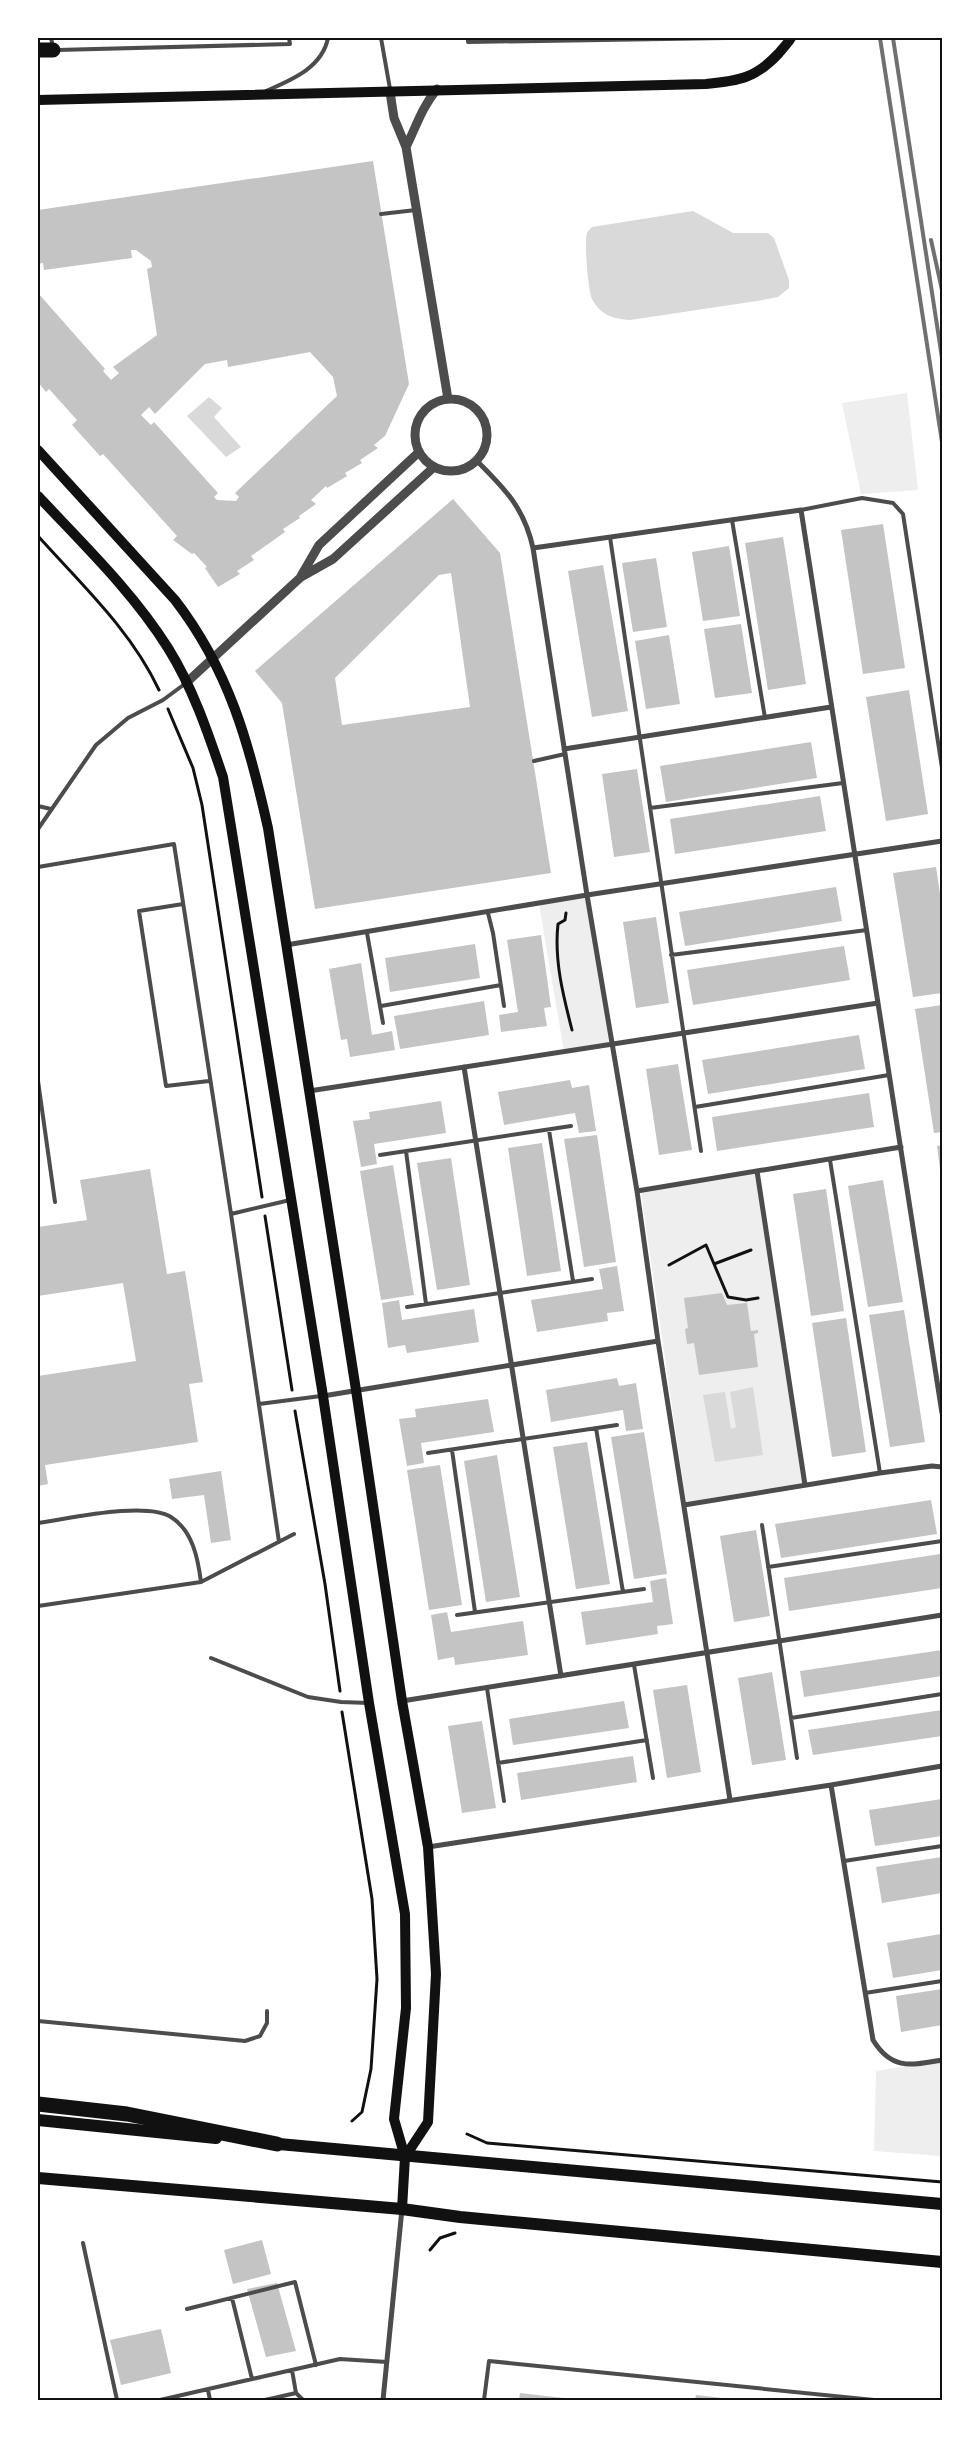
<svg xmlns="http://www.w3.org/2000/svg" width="980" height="2438" font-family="'Asap Condensed',sans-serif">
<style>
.green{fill:#eee}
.water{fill:#d9d9d9}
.building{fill:#c4c4c4;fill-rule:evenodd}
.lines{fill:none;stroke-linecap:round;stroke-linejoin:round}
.path{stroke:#111;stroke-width:3}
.service{stroke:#4c4c4c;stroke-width:4}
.minor{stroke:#4c4c4c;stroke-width:5}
.tertiary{stroke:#4c4c4c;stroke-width:9}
.secondary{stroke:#111;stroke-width:10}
.primary{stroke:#111;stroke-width:12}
.motorway{stroke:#111;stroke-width:15}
.rail{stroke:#707070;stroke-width:4}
.neatline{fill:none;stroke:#111;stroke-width:2}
</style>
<rect width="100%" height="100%" fill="#fff"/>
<path class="green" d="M907,393L918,490L861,494L842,403Z
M587,895L612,1044L564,1052L539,904Z
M757,1171L803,1483L686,1502L641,1193L653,1188Z
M942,2060V2156L874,2151L876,2071Z"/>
<path class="water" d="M693,211L733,233H768L774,238L789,280V288L778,297L757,301L630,320C614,319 600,315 592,299C588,291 584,240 587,233C587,232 591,228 592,227Z
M209,397L222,408L214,417L241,447L226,457L187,416Z
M753,1387L763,1455L715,1462L703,1395L725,1392L731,1429L736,1427L730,1392Z"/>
<path class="building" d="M373,161L409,384L385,436L374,445L378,448L360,460L362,463L345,473L347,476L327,488L326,486L311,500L316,504L299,516L300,518L283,529L285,532L251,556L254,560L237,571L240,574L218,587L205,568L207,567L194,553L192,554L173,540L177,536L103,454L100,456L72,425L77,420L49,389L46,392L38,382V293L105,369L103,371L111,380L119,373L113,367L157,335L147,269L152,267L151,261L136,250H131L132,258L44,270L43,263L38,264V210ZM310,352L333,377L337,396L235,493L239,497L236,501L217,500L214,497L218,493L154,422L151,425L141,415L149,407L155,414L205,364L227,360L228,367Z
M453,499L500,553L551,873L315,909L282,703L255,671ZM451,573L470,707L342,725L335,678L439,575Z
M883,524L905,668L863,674L841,530Z
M783,537L806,684L768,690L745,543Z
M729,546L740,616L703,621L692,552Z
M656,558L667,627L633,632L622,563Z
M603,565L628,711L592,717L568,571Z
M741,624L752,693L715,698L704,629Z
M669,635L680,704L646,709L635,641Z
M909,690L928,814L886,821L866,697Z
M811,742L817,778L666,802L660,766Z
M637,769L650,852L614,857L602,774Z
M820,796L826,831L675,854L670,819Z
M936,867L942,907V993L913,997L893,873Z
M836,887L842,921L685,946L679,912Z
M656,917L669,1003L636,1008L623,922Z
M541,935L551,1007L544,1008L547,1026L501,1032L499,1015L518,1012L507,940Z
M475,944L480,978L390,992L385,958Z
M844,946L850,980L693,1005L687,970Z
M361,963L372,1035L392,1031L395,1050L350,1057L347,1039L341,1040L329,969Z
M484,1001L489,1035L400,1049L394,1016Z
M942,1005V1132L934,1133L915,1009Z
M859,1035L865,1069L708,1094L702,1060Z
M678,1064L692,1150L659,1155L646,1069Z
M570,1080L572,1088L589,1085L596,1131L579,1133L575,1113L504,1125L498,1092Z
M869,1093L874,1127L717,1151L712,1117Z
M441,1101L446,1133L374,1144L377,1164L361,1167L353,1121L370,1119L369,1112Z
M597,1135L616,1262L584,1267L564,1139Z
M542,1143L561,1271L527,1276L508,1148Z
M942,1145V1177H941L937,1146Z
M451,1158L470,1285L437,1290L417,1163Z
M393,1165L414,1295L381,1300L360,1171Z
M150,1169L167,1274L185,1271L203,1382L189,1384L198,1442L45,1465L48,1484L38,1486V1376L136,1361L123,1283L38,1296V1227L87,1220L80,1180Z
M883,1180L903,1302L868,1307L848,1186Z
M826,1189L844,1311L811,1316L793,1194Z
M617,1266L624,1311L607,1313L608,1321L537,1332L531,1300L603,1289L599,1269Z
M722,1293L727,1305L747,1303L751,1331L758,1330V1333L754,1334L758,1367L699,1375L694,1343L687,1344L685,1329L688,1328L684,1298Z
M399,1300L402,1320L474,1309L479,1342L407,1353L405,1345L388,1348L382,1303Z
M904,1310L925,1442L890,1447L869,1315Z
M846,1318L866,1452L832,1457L812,1323Z
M617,1378L619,1386L636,1383L643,1429L626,1431L623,1410L551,1422L546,1390Z
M488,1399L494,1432L421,1443L424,1463L407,1466L399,1419L416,1417L415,1409Z
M644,1432L667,1574L634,1579L611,1437Z
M587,1442L610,1584L576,1589L553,1447Z
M497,1455L520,1597L486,1602L464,1461Z
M440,1465L462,1605L429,1610L407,1470Z
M221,1471L231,1540L211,1543L204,1495L172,1499L169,1479Z
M931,1500L937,1534L781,1558L775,1524Z
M756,1530L770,1616L734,1622L720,1536Z
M940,1554L942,1588L789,1611L784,1578Z
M666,1578L673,1624L657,1626L658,1634L586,1645L581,1612L653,1602L650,1581Z
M447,1612L451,1632L523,1621L528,1655L455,1665L454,1657L438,1660L431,1615Z
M942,1650V1676L804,1697L800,1671Z
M772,1672L786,1760L752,1765L738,1678Z
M687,1685L701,1772L667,1778L653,1690Z
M624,1701L629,1728L513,1745L509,1719Z
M942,1710V1736L813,1755L808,1730Z
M482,1721L496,1808L462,1813L448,1726Z
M633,1756L637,1782L521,1800L517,1773Z
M942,1799V1836L875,1846L869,1810Z
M942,1857V1893L882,1903L876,1867Z
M941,1934H942V1970L893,1978L887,1943Z
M942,1989V2025L901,2032L896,1996Z
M262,2240L271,2274L233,2284L224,2250Z
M277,2283L296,2351L266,2357L247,2289Z
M161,2329L171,2373L121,2385L110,2340Z
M520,2393L572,2399V2400H519Z
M696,2395L731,2399V2400H695Z"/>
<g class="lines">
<path class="path" d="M38,536C81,584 131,630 159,690
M168,709L193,768L202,805L262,1197
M566,913L565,920L558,924C554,960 563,995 572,1030
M265,1216L292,1390
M714,1264L728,1297L746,1300L758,1298
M669,1265L706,1245L714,1264L751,1250
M295,1411L325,1584L340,1691
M342,1712L372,1899L377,1979L371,2069L362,2112L352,2121
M467,2134L487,2143L942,2182
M430,2250L440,2238L455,2233"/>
<path class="service" d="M51,38L53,47
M381,38L390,89
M468,38V42L727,38
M57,50L290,44L289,38
M266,91C291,80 322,68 328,38
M381,214L416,210
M801,510L862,498L893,503L903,514L942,768
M732,520L765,718
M610,537L701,1151
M534,761L565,754
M38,806L51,809
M650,808L843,783
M38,829L96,745L128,718L163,700L186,683
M38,867L174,844L231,1214L279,1542
M183,904L139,911L166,1086L209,1081
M488,913L493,933L504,1006
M367,933L383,1023
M671,955L867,930
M381,1006L501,985
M38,1081L55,1202
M695,1107L889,1075
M549,1130L573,1281
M406,1151L426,1304
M380,1155L571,1126
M830,1160L880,1473
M231,1214L290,1200
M407,1307L592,1279
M259,1404L321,1396
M596,1428L623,1592
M452,1450L475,1612
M428,1453L617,1425
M38,1523C68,1519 145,1501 171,1517C193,1531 198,1559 201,1582
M762,1525L797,1758
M768,1567L942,1541
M38,1606L201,1582L294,1534
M457,1615L644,1589
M211,1658L308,1697L341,1702L369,1703
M634,1665L653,1778
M487,1688L504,1801
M791,1718L942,1694
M498,1763L647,1740
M844,1861L942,1846
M865,1993L942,1981
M38,2021L245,2041L260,2036L267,2023V2011
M83,2243L117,2400
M232,2298L252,2379
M187,2309L295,2282L316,2365
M292,2370L296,2393L303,2400
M208,2390L210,2400
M160,2400L340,2359L387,2362
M265,2400L296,2393
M484,2400L489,2361L874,2400"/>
<path class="minor" d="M476,460C504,488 524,507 533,548L587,895L637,1191L658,1341L730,1800
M533,548L801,510L942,1413
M564,749L831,707
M286,945L587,895L942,841
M464,1067L561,1676
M309,1091L878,1003
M757,1171L805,1485
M637,1191L901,1147
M323,1396L658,1341
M684,1505L880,1473L932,1466L942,1467
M402,1701L942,1615
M831,1785L873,2040C892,2071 912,2065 942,2060
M428,1847L831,1785L942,1766
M383,2400L402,2209"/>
<path class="tertiary" d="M390,92L394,118L406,147L448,399
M406,147C416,127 422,107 437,89
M415 435a36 36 0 1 1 72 0a36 36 0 1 1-72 0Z
M301,576L319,545L419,452
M186,683L301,577L333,559L434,467"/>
<path class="secondary" d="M38,100L706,84C739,81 756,78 779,53C783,48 788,43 791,38
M38,450L175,600C229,670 249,743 268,828L356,1390L402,1701L428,1847L436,1974L428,2122L405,2157
M38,496C83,544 133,592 168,648C193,688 208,733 223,777L323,1396L369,1703L405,1914L406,2008L394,2119L405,2157L402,2209"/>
<path class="primary" d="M38,2120L216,2138
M268,2143L942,2204
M38,2178L402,2209L460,2217L942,2262"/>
<path class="motorway" d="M38,50H53
M38,2104L127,2114L277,2144"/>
<path class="rail" d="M880,38L942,442
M893,38L942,358
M931,240L942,290"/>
</g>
<rect width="980" height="2438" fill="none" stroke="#ffffff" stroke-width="78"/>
<rect x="39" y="39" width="902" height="2360" class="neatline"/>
</svg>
